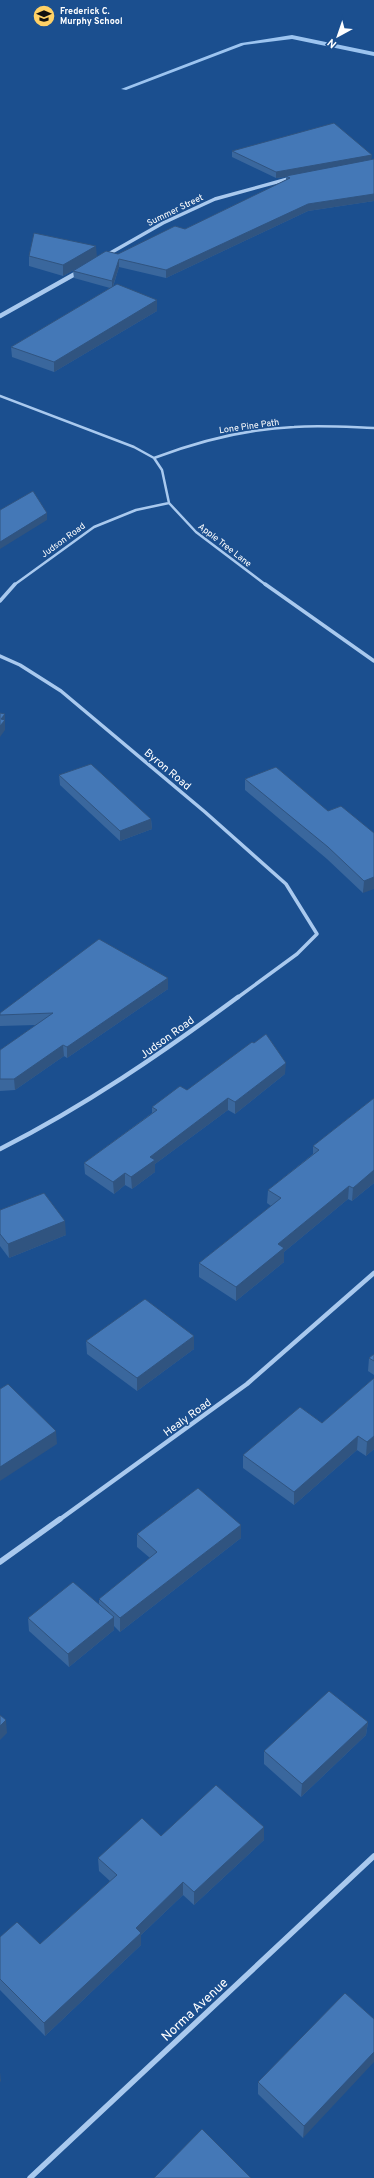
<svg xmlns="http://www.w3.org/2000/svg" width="374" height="2178" font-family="Overpass,sans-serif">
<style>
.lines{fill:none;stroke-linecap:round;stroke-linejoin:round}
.stream{fill:#9cc4f0;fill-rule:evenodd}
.minor-far3{stroke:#a9c9ee;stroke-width:2.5}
.minor-far2{stroke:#a9c9ee;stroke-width:3.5}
.minor-far1{stroke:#a9c9ee;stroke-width:4.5}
.minor{stroke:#a9c9ee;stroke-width:5.5}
.tertiary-far1{stroke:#a9c9ee;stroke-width:3.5}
.tertiary{stroke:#a9c9ee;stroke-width:4.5}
.wall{fill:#3a679d}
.shaded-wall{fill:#305480}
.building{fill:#4478b7;stroke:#305480}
.labels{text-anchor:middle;stroke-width:3;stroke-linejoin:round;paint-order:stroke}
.far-poi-label{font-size:9px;font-weight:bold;fill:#fff;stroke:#1b4f8f;text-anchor:start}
.far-street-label{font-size:9px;fill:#fff;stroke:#1b4f8f}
.street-label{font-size:11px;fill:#fff;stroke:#1b4f8f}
.near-street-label{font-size:13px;fill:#fff;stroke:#1b4f8f}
</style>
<rect width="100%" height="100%" fill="#1b4f8f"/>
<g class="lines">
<path class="stream" d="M292,35L374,52V56L292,39L244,45L126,90L121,89L241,43Z"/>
<path class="minor-far3" d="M0,396L134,447L154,458L162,470L169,503L196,532L266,585
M154,458C199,441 246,429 294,427C321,425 347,427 374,428
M14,585L94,527L136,510L169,503"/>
<path class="minor-far2" d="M265,584L374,661
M0,601L15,584
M0,656L20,665L61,691L205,812L286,884L317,934L297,954L237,998"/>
<path class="minor-far1" d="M0,1149C85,1106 162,1053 238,997
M59,1520L247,1384L374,1273"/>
<path class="minor" d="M0,1562L60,1519
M30,2178L374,1856"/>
<path class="tertiary-far1" d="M105,256L163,223L215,199L295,177"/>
<path class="tertiary" d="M0,316L82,270"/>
</g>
<path class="wall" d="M232,151L371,160L374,159V201L308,211L166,278L119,267L113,287L157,311L54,372L12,357L11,347L110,288L74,278L73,271L118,254L185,229L286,180V177L276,178L232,157Z
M29,256L97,257L63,276L29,266Z
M59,775L151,819L152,829L120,841L60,785Z
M245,779L328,811L374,833L363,893L327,859L245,790Z
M168,978V989L67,1058L64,1056L15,1090L0,1091V1050L36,1025L0,1026V1013Z
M285,1074L235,1114L228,1110L155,1164V1172L132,1189L125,1185L114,1194L85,1174L84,1163L152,1113V1107Z
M374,1098V1183L352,1201L348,1199L284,1252V1262L236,1301L199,1277V1263L271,1206L267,1203L268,1190L313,1154V1146Z
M0,1210L66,1235L9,1258L0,1246Z
M194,1336V1349L137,1391L87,1354L86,1341Z
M374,1354V1375L368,1371L369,1358Z
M374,1378V1449L366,1456L357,1450L294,1505L243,1468V1455L322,1423Z
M137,1534L241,1538L120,1632L114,1626V1630L69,1667L29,1631L28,1618L99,1604V1599L150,1558L137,1547Z
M368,1722L366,1735L301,1797L264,1764V1751Z
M161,1836L264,1840L194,1905L183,1895L141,1935V1945L45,2036L0,1990V1937L40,1944L110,1881L99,1871L98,1858Z
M374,2019L303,2138L258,2094V2082Z"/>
<path class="shaded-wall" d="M372,155L371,161L286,176V177L276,178V172Z
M374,194V201L308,211L166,278V270L308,204Z
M96,246L97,257L63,276V265Z
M119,259V267L112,289V281Z
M157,300V311L54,372V362Z
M47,513V520L0,549V542Z
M5,714V730L0,737V726L1,719Z
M151,819L152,829L120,841V831Z
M374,877V889L363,893L364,881Z
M168,978V989L67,1058V1047Z
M63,1045L64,1056L15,1090L14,1079Z
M286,1063L285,1074L235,1114V1102Z
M228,1098V1110L155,1164V1172L132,1189L131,1177L150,1157Z
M374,1170V1183L352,1201L353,1188Z
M125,1173V1185L114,1194L113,1182Z
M349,1186L348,1199L284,1252V1262L236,1301V1287L278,1244Z
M65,1221L66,1235L9,1258L8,1244Z
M194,1336V1349L137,1391V1378Z
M56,1431L57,1444L0,1481V1467Z
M358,1436L357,1450L294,1505V1492Z
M374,1436V1449L366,1456L367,1442Z
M241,1525V1538L120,1632V1618Z
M114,1617V1630L69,1667L68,1654Z
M6,1720L7,1733L0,1740V1726Z
M368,1722L366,1735L301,1797L302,1784Z
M264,1827V1840L194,1905V1892Z
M183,1882V1895L141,1935V1945L45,2036L44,2023L136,1928Z
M374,2052V2062L303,2138L304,2126Z
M0,2072L1,2081L0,2082Z"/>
<path class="building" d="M334,123L372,155L276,172L232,151Z
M374,159V194L308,204L166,270L119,259L112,281L73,271L106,251L118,254L175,226L185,229L290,178L286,176Z
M34,233L96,246L63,265L29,256Z
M117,284L157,300L54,362L11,347Z
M33,491L47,513L0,542V510Z
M0,713L5,714L1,719L5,720L0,726Z
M91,764L151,819L120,831L59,775Z
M276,767L328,811L341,806L374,833V877L364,881L328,847L245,779Z
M99,939L168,978L67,1047L63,1045L14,1079H0V1050L53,1013L0,1015V1013Z
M266,1034L286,1063L235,1102L228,1098L150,1157L155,1160L131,1177L125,1173L113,1182L84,1163L157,1110L152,1107L180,1086L187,1090L252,1042L254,1043Z
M374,1098V1170L353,1188L349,1186L278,1244L284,1248L236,1287L199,1263L281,1198L268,1190L319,1150L313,1146Z
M44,1193L65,1221L8,1244L0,1234V1210Z
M145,1299L194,1336L137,1378L86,1341Z
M374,1354V1361L369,1358Z
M374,1378V1436L367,1442L358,1436L294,1492L243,1455L300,1407L322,1423Z
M8,1384L56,1431L0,1467V1389Z
M198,1488L241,1525L120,1618L99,1599L157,1552L137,1534Z
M73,1582L114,1617L68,1654L28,1618Z
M329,1691L368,1722L302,1784L264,1751Z
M0,1715L6,1720L0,1726Z
M216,1785L264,1827L194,1892L183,1882L136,1928L141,1933L44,2023L0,1979V1937L17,1922L40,1944L117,1875L98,1858L142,1818L161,1836Z
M345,1993L374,2019V2052L304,2126L258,2082Z
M202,2129L251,2178H154Z"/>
<defs>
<g id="school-disc" transform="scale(1.15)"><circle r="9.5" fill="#ffd166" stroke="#1b4f8f"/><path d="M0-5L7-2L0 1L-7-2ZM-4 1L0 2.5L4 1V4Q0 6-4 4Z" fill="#111"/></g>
</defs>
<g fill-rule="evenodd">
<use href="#school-disc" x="44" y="16"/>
</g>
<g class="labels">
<g class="far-poi-label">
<text x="60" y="14">Frederick C.<tspan x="60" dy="10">Murphy School</tspan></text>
</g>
<g class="far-street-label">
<text transform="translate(175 210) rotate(-26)" y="3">Summer Street</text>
<text transform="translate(249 426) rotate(-8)" y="3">Lone Pine Path</text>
<text transform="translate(63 540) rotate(-36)" y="3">Judson Road</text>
<text transform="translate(225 545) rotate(38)" y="3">Apple Tree Lane</text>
</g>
<g class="street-label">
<text transform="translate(168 769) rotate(40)" y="4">Byron Road</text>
<text transform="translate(167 1037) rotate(-36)" y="4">Judson Road</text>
<text transform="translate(187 1417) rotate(-36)" y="4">Healy Road</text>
</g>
<g class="near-street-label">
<text transform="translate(194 2009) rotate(-43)" y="5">Norma Avenue</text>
</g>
</g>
<g transform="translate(338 36) rotate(220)" stroke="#1b4f8f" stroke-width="3" paint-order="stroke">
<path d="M0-3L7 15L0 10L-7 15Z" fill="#ffffff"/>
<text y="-6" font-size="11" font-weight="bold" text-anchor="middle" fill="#ffffff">N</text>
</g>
</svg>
